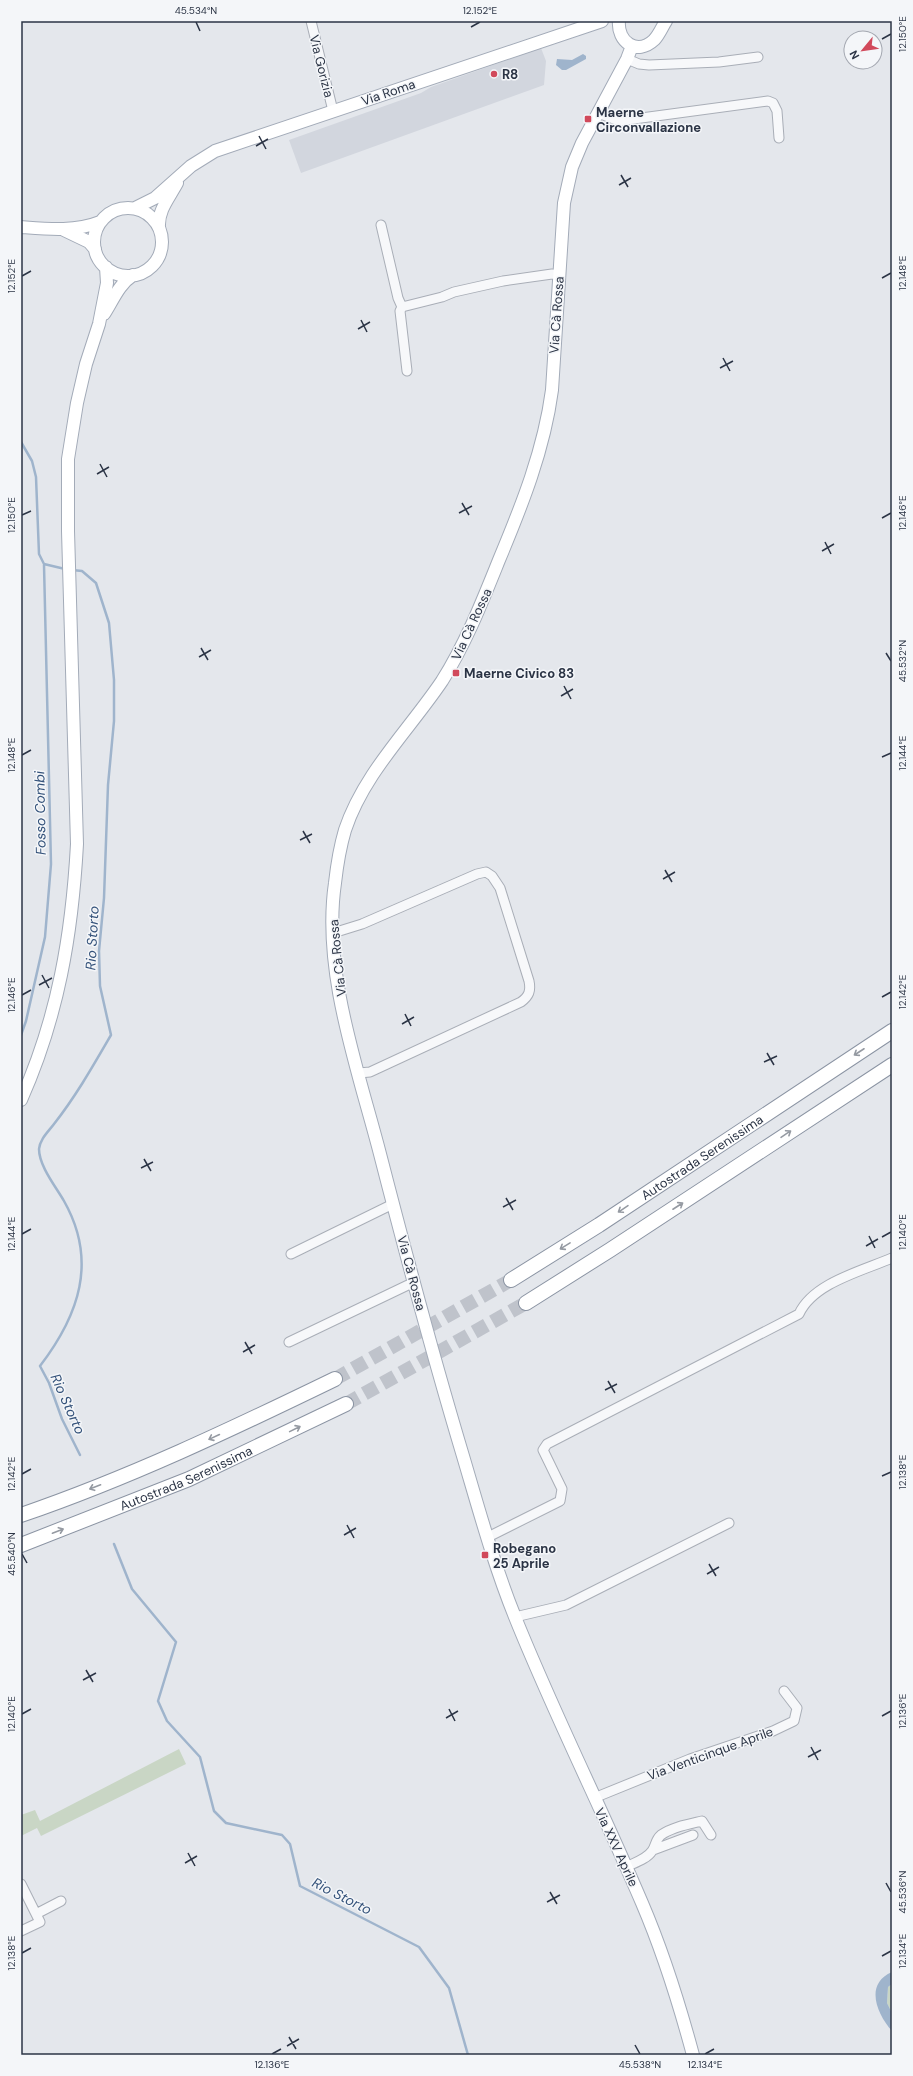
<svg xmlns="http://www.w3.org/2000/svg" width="913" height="2076" font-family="'DM Sans',sans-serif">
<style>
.built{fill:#d2d6de}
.green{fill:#c9d6c5}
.water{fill:#9fb4cc}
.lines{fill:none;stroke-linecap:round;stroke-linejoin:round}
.stream{stroke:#9fb4cc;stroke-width:2.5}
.highway-tunnel{stroke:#bfc3cb;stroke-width:14;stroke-dasharray:14 7;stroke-linecap:butt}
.minor-casing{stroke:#a9aeb7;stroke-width:11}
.major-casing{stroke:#a3abb8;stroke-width:14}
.highway-casing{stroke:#8b94a3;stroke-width:16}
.minor{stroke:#f7f8fa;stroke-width:9}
.major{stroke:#fff;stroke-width:12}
.highway{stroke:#fff;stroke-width:14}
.oneway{stroke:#959aa2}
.ticks{fill:none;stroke:#2b3445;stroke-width:1.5}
.poi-dot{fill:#d1495b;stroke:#f4f6f9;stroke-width:1.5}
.labels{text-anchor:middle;stroke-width:3;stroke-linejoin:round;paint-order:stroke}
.street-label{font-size:13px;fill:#2b3445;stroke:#f4f6f9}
.poi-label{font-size:13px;font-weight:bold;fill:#2b3445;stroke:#f4f6f9;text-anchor:start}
.water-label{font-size:14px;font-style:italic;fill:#34527a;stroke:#f4f6f9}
.neatline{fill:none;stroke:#2b3445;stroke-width:1.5}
.ticks-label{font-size:10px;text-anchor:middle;fill:#2b3445}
</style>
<rect width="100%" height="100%" fill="#e4e7ec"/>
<path class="built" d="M541,48L546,61L544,85L301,173L289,140L421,93L431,87Z"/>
<path class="green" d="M179,1749L186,1764L41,1836L37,1828L21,1836V1815L35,1810L40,1821Z
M892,1984V2013L887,2003L888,1987Z"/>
<path class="water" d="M583,54L586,56V59L566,70H562L556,65L557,59L572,60Z
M892,1972V1984L888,1987L887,2003L892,2013V2031C877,2014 864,1984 892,1972Z"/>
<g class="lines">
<path class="stream" d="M21,442L32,461L36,477L39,554L44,564L65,569
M72,570L82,571L96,583L109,623L114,680V721L108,785L104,898L99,951L100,986L111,1035C93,1066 76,1096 54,1124C48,1132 40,1139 39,1149C39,1166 56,1187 64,1201C98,1261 79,1315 40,1366L49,1383L62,1419L80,1455
M21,1035L26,1021L45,937L51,864L44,565
M114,1544L132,1589L176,1642L158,1701L167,1721L200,1757L214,1811L226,1823L282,1835L290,1844L300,1886L419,1947L449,1988L468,2055"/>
<path class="highway-tunnel" d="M335,1379L511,1280
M346,1404L526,1303"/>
<g class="minor-casing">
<path id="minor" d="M311,21L333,111
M627,59L639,64L649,65L719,62L758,57
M598,113L619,121L768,101L773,103L777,111L779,138
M381,225L398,298L402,307
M407,371L400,311L402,307L442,297L454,292L503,281L552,274L559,275
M333,933L362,924L477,874L486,872L492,876L500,888L529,981C531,991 529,996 521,1002L370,1072L359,1073
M291,1254L393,1204
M289,1342L408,1285L415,1284
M488,1537L560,1501L562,1489L543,1450L547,1444L799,1314C813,1283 862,1271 892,1258
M515,1617L566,1605L729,1523
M594,1798L690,1759L773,1731L794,1721L797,1708L784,1691
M653,1850L693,1835
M626,1867C634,1863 647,1859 652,1851C656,1846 655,1840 661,1835C672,1827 689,1824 702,1821L711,1835
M21,1884L40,1922L21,1931
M36,1914L61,1901"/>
</g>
<g class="major-casing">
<path id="major" d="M619,21C617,42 637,56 654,40C659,35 662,27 666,21
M632,46L627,59L582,143L572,167L564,203L552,390C544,450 522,505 499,560C482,602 466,643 442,681C409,730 364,773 345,830C340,847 337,865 335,883C322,971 358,1069 380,1154C406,1255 433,1356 463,1456C479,1510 494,1565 515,1617C554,1714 601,1807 642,1903C663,1952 679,2003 693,2055
M135,208L155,198L191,166L215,151L602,21
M94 242a34 34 0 1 1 68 0a34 34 0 1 1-68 0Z
M21,227C47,229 75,232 100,222
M159,227C158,210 169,198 177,183
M64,230L89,242L95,249
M104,314C113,300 119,284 133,275
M21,1100C58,1017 72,935 77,844L68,531V459L77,403L86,364L99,324L107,283L106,267"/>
</g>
<g class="highway-casing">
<g id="highway">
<path id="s1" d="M511,1280L599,1225L892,1031"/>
<path d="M526,1303L610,1250L892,1065"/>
<path d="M21,1515C129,1478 232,1429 335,1379"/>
<path id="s2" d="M21,1545L189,1479L346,1404"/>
</g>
</g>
<use href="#minor" class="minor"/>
<use href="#major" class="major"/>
<use href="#highway" class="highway"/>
</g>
<defs><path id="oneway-shaft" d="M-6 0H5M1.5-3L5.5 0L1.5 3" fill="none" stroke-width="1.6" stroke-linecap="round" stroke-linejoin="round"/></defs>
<g class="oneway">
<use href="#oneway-shaft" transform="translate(859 1052) rotate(147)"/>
<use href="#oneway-shaft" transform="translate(786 1134) rotate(-34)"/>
<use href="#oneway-shaft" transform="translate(678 1206) rotate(-33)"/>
<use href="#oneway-shaft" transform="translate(623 1209) rotate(146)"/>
<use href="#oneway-shaft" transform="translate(565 1246) rotate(148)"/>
<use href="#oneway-shaft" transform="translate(295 1429) rotate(-26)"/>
<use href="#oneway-shaft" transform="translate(214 1437) rotate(155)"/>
<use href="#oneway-shaft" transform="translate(95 1487) rotate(159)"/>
<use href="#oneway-shaft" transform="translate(58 1531) rotate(-21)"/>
</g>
<path class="ticks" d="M196,22L200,31M471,27L480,22M882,39L891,34M259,136L266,149M256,146L268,139M621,175L628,187M619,185L631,178M22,276L31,271M882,278L891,273M361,320L367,332M358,329L370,322M723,358L730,371M720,368L733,361M100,464L107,477M97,474L109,467M462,503L469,515M459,513L472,506M22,515L31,511M882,518L891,513M825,542L831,554M822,551L834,544M201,648L208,660M886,653L891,661M199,657L211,650M564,686L571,699M561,696L573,689M22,755L31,750M882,757L891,753M303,831L310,843M300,840L312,834M665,870L672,882M663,879L675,872M42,975L49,988M39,985L52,978M22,995L31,990M882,997L891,992M405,1014L411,1026M402,1024L414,1017M767,1053L774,1065M764,1062L777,1056M144,1159L151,1171M141,1168L153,1162M506,1198L513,1210M503,1207L516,1200M22,1234L31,1229M869,1236L875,1248M882,1237L891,1232M866,1246L878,1239M245,1342L252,1354M243,1352L255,1345M608,1381L615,1393M605,1390L617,1384M22,1474L31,1469M882,1476L891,1472M347,1525L354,1538M344,1535L356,1528M22,1554L27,1563M709,1564L716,1576M707,1574L719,1567M86,1670L93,1682M83,1680L96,1673M449,1709L455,1721M22,1714L31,1709M882,1716L891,1711M446,1718L458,1711M811,1747L818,1760M808,1757L821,1750M188,1853L195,1866M185,1863L197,1856M886,1883L891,1892M550,1892L557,1904M547,1902L560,1895M22,1953L31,1948M882,1956L891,1951M289,2037L296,2049M635,2045L640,2054M287,2046L299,2039M272,2054L281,2049M705,2054L714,2049"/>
<g class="poi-dot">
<circle cx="494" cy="74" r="4"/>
<rect x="584" y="115" width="8" height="8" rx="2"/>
<rect x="452" y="669" width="8" height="8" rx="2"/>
<rect x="481" y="1551" width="8" height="8" rx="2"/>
</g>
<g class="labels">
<g class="street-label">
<text transform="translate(322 66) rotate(76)" y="5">Via Gorizia</text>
<text transform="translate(388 92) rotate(-19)" y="5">Via Roma</text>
<text transform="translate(556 315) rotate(-86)" y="5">Via Cà Rossa</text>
<text transform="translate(471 624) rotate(-65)" y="5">Via Cà Rossa</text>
<text transform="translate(337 958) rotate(-96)" y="5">Via Cà Rossa</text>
<text dy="5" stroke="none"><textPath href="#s1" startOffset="227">Autostrada Serenissima</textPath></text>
<text transform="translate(412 1273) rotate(75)" y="5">Via Cà Rossa</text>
<text dy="5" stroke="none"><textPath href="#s2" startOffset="178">Autostrada Serenissima</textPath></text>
<text transform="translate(710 1753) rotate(-20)" y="5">Via Venticinque Aprile</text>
<text transform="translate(617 1847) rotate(65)" y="5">Via XXV Aprile</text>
</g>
<g class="poi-label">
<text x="502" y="79">R8</text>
<text x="596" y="117">Maerne<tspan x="596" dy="15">Circonvallazione</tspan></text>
<text x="464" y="678">Maerne Civico 83</text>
<text x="493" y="1553">Robegano<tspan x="493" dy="15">25 Aprile</tspan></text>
</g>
<g class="water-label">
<text transform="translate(40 813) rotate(-91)" y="5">Fosso Combi</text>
<text transform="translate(92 938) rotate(-87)" y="5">Rio Storto</text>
<text transform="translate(68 1404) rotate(66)" y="5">Rio Storto</text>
<text transform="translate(342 1896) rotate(27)" y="5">Rio Storto</text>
</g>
</g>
<rect width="913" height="2076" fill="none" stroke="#f4f6f9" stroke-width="44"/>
<g transform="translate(863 50) rotate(241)"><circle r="19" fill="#f4f6f9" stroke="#a4a8b1"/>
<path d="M0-3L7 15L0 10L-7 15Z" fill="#d1495b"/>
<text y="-6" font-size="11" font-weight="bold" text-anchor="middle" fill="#2b3445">N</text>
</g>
<rect x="22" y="22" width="869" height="2032" class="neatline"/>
<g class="ticks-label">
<text x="196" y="14">45.534°N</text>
<text x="480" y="14">12.152°E</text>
<text transform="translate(902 34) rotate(-90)" y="4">12.150°E</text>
<text transform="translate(902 273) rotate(-90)" y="4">12.148°E</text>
<text transform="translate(11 276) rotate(-90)" y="4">12.152°E</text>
<text transform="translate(902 513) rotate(-90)" y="4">12.146°E</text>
<text transform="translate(11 515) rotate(-90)" y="4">12.150°E</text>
<text transform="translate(902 661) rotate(-90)" y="4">45.532°N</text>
<text transform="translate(902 753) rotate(-90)" y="4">12.144°E</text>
<text transform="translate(11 755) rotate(-90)" y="4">12.148°E</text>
<text transform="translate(902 992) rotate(-90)" y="4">12.142°E</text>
<text transform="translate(11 995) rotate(-90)" y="4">12.146°E</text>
<text transform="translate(902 1232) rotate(-90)" y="4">12.140°E</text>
<text transform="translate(11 1234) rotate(-90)" y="4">12.144°E</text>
<text transform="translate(902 1472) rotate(-90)" y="4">12.138°E</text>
<text transform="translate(11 1474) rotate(-90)" y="4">12.142°E</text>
<text transform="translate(11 1554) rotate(-90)" y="4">45.540°N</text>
<text transform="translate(902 1711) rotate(-90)" y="4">12.136°E</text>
<text transform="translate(11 1714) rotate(-90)" y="4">12.140°E</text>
<text transform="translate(902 1892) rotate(-90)" y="4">45.536°N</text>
<text transform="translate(902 1951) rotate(-90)" y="4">12.134°E</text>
<text transform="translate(11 1953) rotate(-90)" y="4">12.138°E</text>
<text x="272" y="2068">12.136°E</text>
<text x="640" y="2068">45.538°N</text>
<text x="705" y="2068">12.134°E</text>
</g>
</svg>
